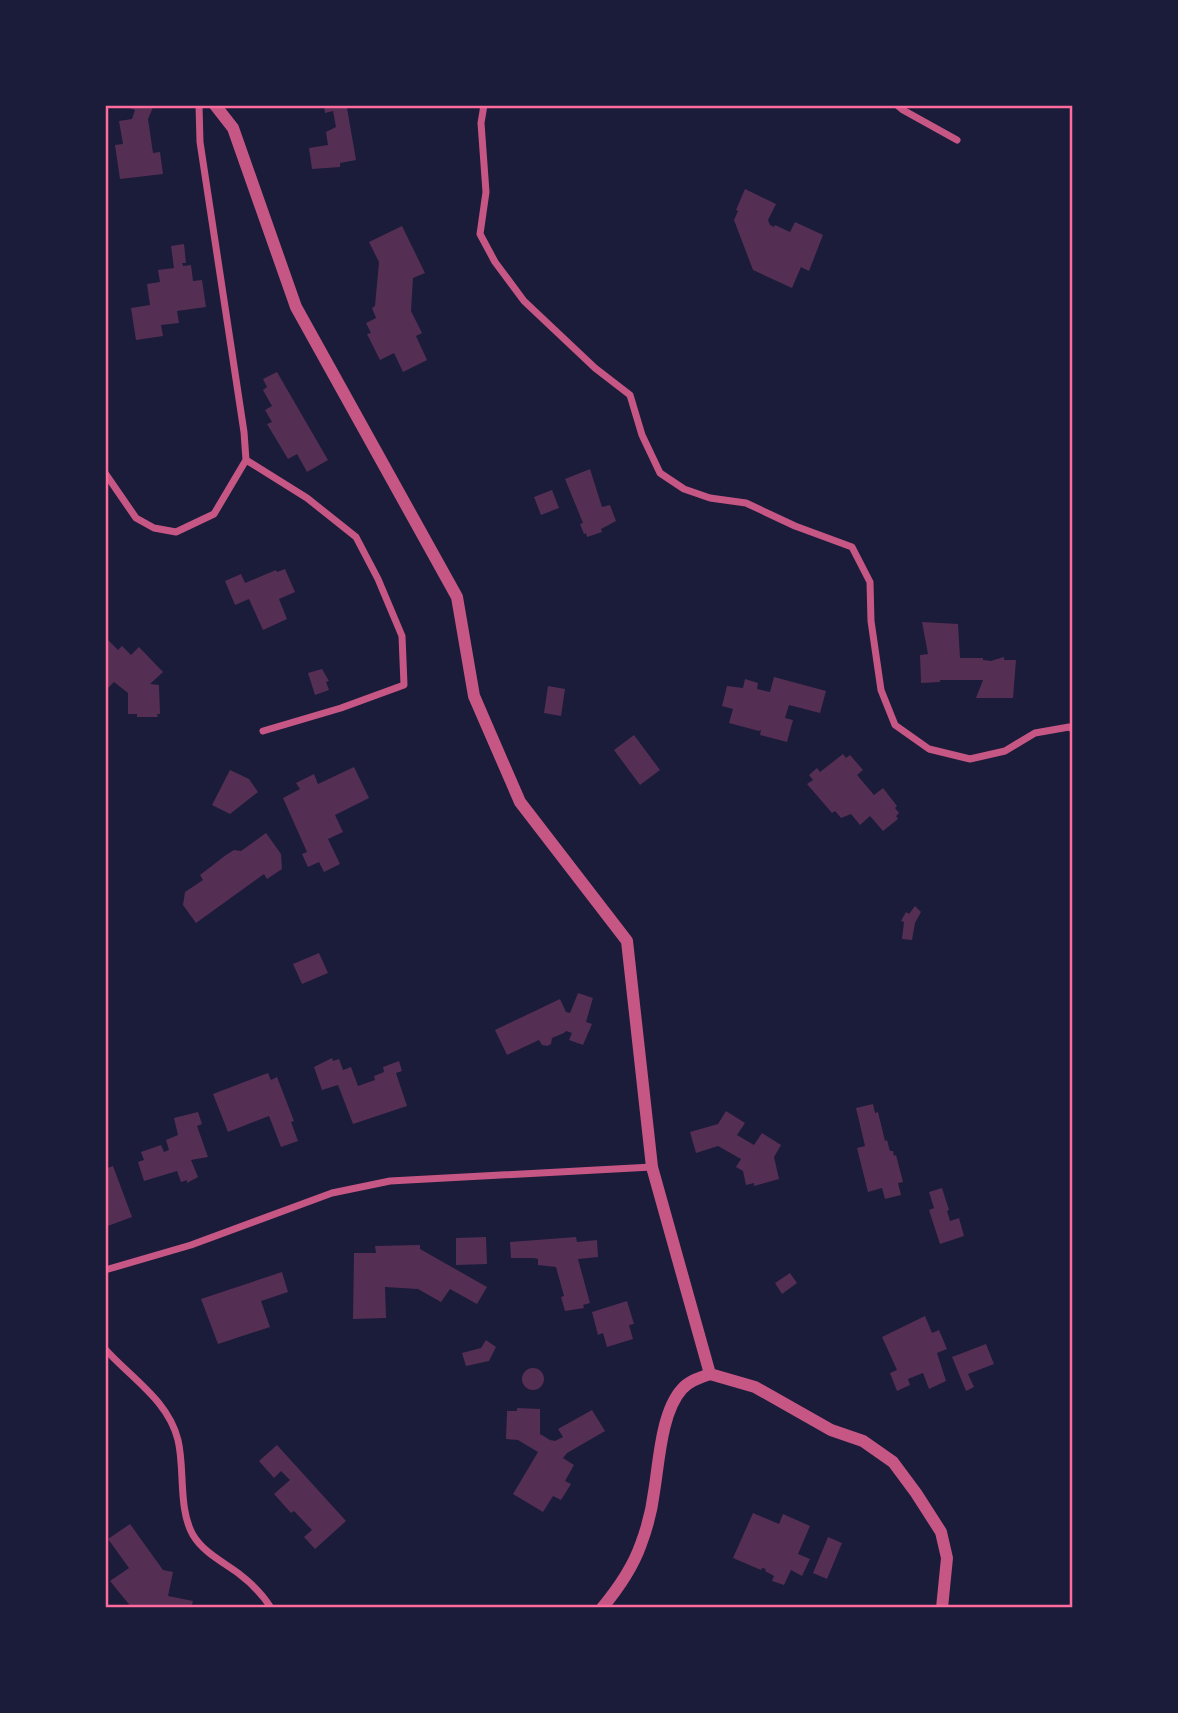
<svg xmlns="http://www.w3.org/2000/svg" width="1178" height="1713" font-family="'Times New Roman',serif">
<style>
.building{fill:#542f53}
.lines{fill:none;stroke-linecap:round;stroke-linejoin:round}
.minor{stroke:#c65784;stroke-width:7}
.tertiary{stroke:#c65784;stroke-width:12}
.neatline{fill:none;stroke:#ff6b9d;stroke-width:2.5}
</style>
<rect width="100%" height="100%" fill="#1b1b3a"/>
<path class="building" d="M128,105H154L148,119L153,153L160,152L163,174L120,179L115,145L123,144L119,121L132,119L135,110L127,107Z
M324,105H355L347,108L356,160L340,163V167L312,169L309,148L328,145L326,132L336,127L333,111L325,113Z
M745,189L776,204L768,220L770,225L774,227L775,225L790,232L795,222L823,235L809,271L801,267L792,288L753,270L734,220L738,211L736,210Z
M402,226L425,273L413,278L411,311L422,333L416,336L427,360L403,372L394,353L380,360L367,334L371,333L366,323L376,318L372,308L375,306L379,262L369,242Z
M184,244L186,263H182L183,266L191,265L193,281L202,280L206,307L177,311L179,323L161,325L163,336L136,340L131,308L150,305L147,284L160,282L158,270L174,268L171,246Z
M277,372L328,460L307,472L297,454L288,459L267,424L272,422L265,410L272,406L263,390L267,387L263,379Z
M590,469L602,507L610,505L616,521L601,529L602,532L587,537L586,533L584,534L580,524L583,523L565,479Z
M552,490L559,508L541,515L534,497Z
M285,569L295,592L279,599L287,619L263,630L249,599L235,605L225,581L241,574L245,583L276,570L277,572Z
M922,622L958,624L960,658H983V660L991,661L1004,657V660H1016L1013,698H976L983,680H940V682L921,683L920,655L928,654Z
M108,640L118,650L122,646L131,655L139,647L163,672L150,684L159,685L160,714H157L158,717H137V714H128V693L114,682L105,691V643Z
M322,669L329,681L326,682L329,690L315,695L308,673Z
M774,677L826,691L820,713L789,705L785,718L793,720L787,742L760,735L761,730L759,731L729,723L733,709L722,706L727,686L743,688L745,679L758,683L757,689L770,692Z
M548,686L565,689L561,716L544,713Z
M634,735L660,770L640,785L614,750Z
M843,754L846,758L850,755L863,770L857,775L874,795L883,788L897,806L895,808L899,813L896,816L898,819L883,831L870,816L860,825L851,814L841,818L835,811L832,813L807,784L813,780L809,775L817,768L820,772Z
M354,767L369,798L335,815L343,832L328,839L340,864L324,872L319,862L308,867L302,854L307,852L283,798L300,789L296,783L314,774L318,784Z
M230,770L249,779L258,792L230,814L212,805Z
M266,833L281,854L282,869L267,879L264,874L196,923L183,905L185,892L203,880L200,875L226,855L234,850L241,851Z
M915,906L921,912L915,923L912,940L902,939L904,922L901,921L906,912L909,914Z
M319,953L328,973L302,984L293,964Z
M578,993L593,998L586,1022L592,1024L583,1045L569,1040L572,1033L566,1031L564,1033L552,1038L551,1044L547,1046L542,1045L539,1040L507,1055L495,1030L560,999L566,1012L570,1013Z
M332,1058L333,1061L339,1059L343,1070L351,1067L358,1086L375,1080L374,1076L384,1072L383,1067L399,1061L402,1071L396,1073L407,1106L353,1124L338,1085L322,1090L314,1067Z
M268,1073L271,1080L277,1077L294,1121L291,1122L298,1141L281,1147L269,1116L228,1132L213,1094Z
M873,1104L875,1113L878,1112L885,1141L887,1140L890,1151H893L894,1156L896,1155L903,1182L898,1183L901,1195L885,1199L882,1188L868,1192L857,1148L865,1146L856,1108Z
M726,1111L745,1123L737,1135L754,1145L762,1133L781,1145L774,1157L779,1179L754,1186V1183L746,1185L743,1171L736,1167L741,1159L718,1146L696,1153L690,1132L718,1124Z
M198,1112L202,1124L197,1126L208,1157L191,1160L198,1177L187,1183V1180L181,1182L177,1171L144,1181L138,1162L144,1160L141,1152L161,1145L164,1152L169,1150L166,1140L178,1135L174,1118Z
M113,1166L132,1217L105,1227V1169Z
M942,1188L949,1210L947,1211L950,1221L959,1218L964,1236L940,1244L929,1210L934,1208L929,1192Z
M486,1237L487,1264L456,1265V1238Z
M576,1237L577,1242L597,1240L598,1257L578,1259L590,1303L583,1305L584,1308L565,1311L561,1297L564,1296L556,1267L538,1265V1259L534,1258H511L510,1242Z
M420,1245V1249L487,1287L477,1304L450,1289L441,1302L418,1289L385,1287L386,1318L353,1319L354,1253H376L375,1246Z
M282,1272L288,1292L261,1301L270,1327L218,1344L201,1299Z
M790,1273L797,1283L782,1294L775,1283Z
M627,1301L634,1324L629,1325L633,1339L607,1347L603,1333L598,1335L592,1312Z
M925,1316L932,1333L939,1330L947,1349L937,1353L946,1381L929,1389L923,1373L908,1379L910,1385L897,1391L890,1373L897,1370L882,1337Z
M486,1340L496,1347L489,1361L466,1366L462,1353L481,1348Z
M986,1344L994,1364L968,1374L974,1387L966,1391L952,1357Z
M522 1379a11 11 0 1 1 22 0a11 11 0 1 1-22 0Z
M517,1408L540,1409V1434L550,1440L555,1441L563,1437L558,1429L592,1410L605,1431L567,1453L563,1458L574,1465L565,1481L571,1484L561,1500L553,1496L543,1512L513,1494L538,1452L518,1440L506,1439L507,1411H517Z
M277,1445L346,1521L315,1549L304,1537L312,1530L294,1511L291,1513L274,1494L290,1480L281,1471L274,1478L259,1461Z
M753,1513L779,1524L783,1514L810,1526L798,1554L810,1559L802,1576L791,1570L784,1585L772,1581L774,1576L765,1571L766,1569L762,1568L761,1570L733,1558Z
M130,1524L163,1570L173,1572L168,1596L193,1601L191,1608H132L110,1581L129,1568L108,1539Z
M828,1537L842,1543L827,1579L813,1573Z"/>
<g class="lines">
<path class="minor" d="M484,105L481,123L486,192L480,234L495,262L524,301L595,368L630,395L642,435L660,473L684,489L710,498L746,503L795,526L852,547L870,582L871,621L881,690L895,725L929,749L970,759L1005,751L1035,733L1069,727L1073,729
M897,105L903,110L957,140
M246,460L307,498L356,537L378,579L402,636L404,685L341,708L263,731
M105,473L136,518L154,528L176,532L214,514L246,460L244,432L200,142L199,105
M105,1270L191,1245L332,1193L390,1181L652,1167
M105,1349C131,1378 168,1400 178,1440C185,1469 178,1509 193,1535C203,1552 223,1562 238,1573C250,1582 263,1595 271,1608"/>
<path class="tertiary" d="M215,105L233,128L296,307L457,597L474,696L520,802L627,941L652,1167L710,1374L755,1387L831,1430L863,1441L893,1462L916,1493L941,1532L947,1558L942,1608
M602,1608C617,1590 633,1567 641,1544C647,1528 652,1509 654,1492C659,1463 661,1412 682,1389C689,1381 699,1378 710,1374"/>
</g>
<rect width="1178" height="1713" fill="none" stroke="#1b1b3a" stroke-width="214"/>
<rect x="107" y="107" width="964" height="1499" class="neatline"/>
</svg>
